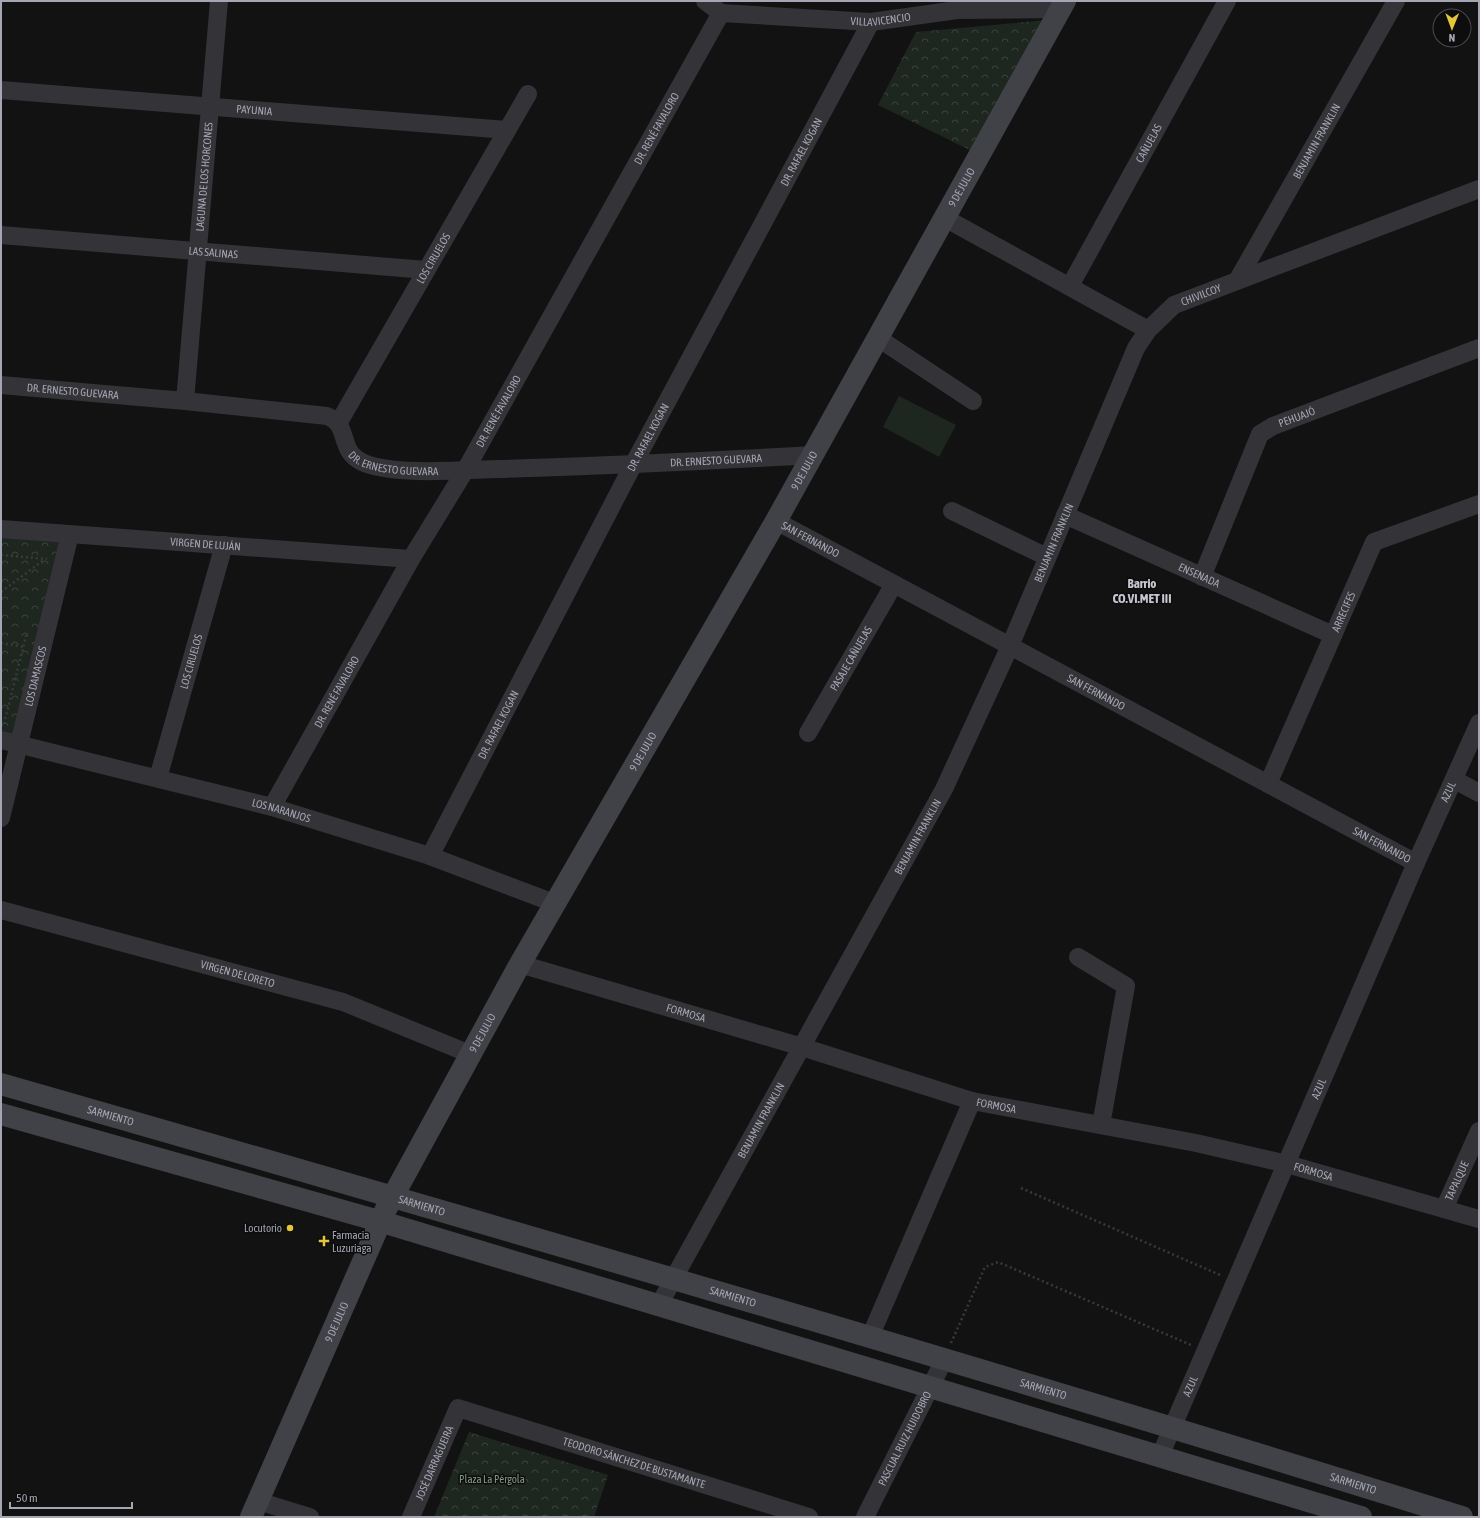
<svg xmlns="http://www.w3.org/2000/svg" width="1480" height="1518" font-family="'Asap Condensed',sans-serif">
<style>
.forest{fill:url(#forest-crowns)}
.garden{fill:#1e2620}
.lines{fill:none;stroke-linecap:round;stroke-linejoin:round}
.path{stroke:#393a3f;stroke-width:2.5;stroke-dasharray:2 3;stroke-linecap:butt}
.street{stroke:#333338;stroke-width:18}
.secondary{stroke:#414248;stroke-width:22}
.poi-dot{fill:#e3c63a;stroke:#0d0d0e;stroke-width:1.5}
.labels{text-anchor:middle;stroke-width:3;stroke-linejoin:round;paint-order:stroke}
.street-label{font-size:11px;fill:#a4a6b3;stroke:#0d0d0e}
.poi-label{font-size:11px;fill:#a4a6b3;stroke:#0d0d0e;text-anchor:end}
.park-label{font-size:11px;fill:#7d9c84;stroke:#0d0d0e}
.quarter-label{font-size:13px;font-weight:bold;fill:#c5c6cf;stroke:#0d0d0e}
</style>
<defs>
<pattern id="forest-crowns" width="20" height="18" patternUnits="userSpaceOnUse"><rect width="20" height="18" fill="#1e2620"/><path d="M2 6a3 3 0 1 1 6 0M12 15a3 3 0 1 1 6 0" fill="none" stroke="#3c423e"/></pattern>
</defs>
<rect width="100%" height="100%" fill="#121213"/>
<path class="forest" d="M1047,20L974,152L878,105L916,32Z
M1,529L70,534L19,744L1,740Z
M469,1432L608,1475L594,1517H434Z"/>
<path class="garden" d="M899,396L956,425L939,457L883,427Z"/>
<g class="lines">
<path class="path" d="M1,555L47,559
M1,592L45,559
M1,643L24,647
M4,724L27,632
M1021,1188L1220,1275
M951,1343L985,1267L998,1262L1191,1345"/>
<g class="street">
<path id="s1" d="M705,1L721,13L871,22L957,10L1060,9"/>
<path id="s2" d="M1,90L507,130"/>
<path id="s3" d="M943,217L1148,330L1174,305L1479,189"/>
<path id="s4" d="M1,235L426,270"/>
<path id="s5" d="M1237,281L1396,1"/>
<path id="s6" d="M1070,286L1227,1"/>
<path d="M878,338L973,401"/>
<path id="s7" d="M1,385L185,401L327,416C352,426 336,451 364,463C397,476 462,470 499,469C604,466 708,461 813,455"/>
<path id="s8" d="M185,401L219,1"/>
<path id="s9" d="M339,422L528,94"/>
<path d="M952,511L1047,557"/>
<path id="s10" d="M1065,515L1333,635"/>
<path id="s11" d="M776,521L1416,863"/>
<path id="s12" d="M1,529L411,559"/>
<path id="s13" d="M1202,577L1260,434L1273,426L1479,348"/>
<path id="s14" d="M808,733L894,584"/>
<path id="s15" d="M1,740L272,807L430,856L554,903"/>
<path id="s16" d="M158,778L224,545"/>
<path d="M1455,780L1479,793"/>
<path id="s17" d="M1268,784L1374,542L1479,504"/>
<path id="s18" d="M272,807L411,559L466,469L721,13"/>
<path id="s19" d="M1,818L70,534"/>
<path id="s20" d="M430,856L633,465L871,22"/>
<path id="s21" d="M1,910L343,1002L470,1054"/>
<path d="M1078,957L1126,986L1101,1125"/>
<path id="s22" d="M520,964L802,1047L972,1101L1196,1143L1287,1164L1479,1219"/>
<path id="s23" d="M1444,1209L1479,1131"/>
<path id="s24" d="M659,1305L944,789L1010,646L1136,348L1148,330"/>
<path d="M870,1337L972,1101"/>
<path id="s25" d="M1160,1456L1416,863L1479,723"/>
<path d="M258,1501L310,1517"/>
<path id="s26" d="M411,1517L458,1408L809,1517"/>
<path id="s27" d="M865,1517L944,1360"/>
</g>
<g class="secondary">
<path id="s28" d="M1,1084C489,1224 977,1366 1462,1517"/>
<path d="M1,1114L379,1221L1361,1517"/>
<path id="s29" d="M251,1517L386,1209L520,964L776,521L1065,1"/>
</g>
</g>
<g class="poi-dot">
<circle cx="290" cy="1228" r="4"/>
<path d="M322 1235h4v4h4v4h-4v4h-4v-4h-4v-4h4z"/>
</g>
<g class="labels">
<g class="street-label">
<text dy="4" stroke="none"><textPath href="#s1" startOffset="180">VILLAVICENCIO</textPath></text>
<text dy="4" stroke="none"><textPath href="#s2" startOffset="254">PAYUNIA</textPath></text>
<text dy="4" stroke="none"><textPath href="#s18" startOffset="780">DR. RENÉ FAVALORO</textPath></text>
<text dy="4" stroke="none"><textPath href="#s5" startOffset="161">BENJAMIN FRANKLIN</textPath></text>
<text dy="4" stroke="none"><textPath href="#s6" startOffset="163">CAÑUELAS</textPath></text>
<text dy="4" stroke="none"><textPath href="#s20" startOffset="796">DR. RAFAEL KOGAN</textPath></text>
<text dy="4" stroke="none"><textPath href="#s8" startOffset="225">LAGUNA DE LOS HORCONES</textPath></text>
<text dy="4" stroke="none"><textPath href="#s29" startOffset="1509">9 DE JULIO</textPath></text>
<text dy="4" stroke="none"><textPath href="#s4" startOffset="213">LAS SALINAS</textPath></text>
<text dy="4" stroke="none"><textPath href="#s9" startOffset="189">LOS CIRUELOS</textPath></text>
<text dy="4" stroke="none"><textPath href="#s3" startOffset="299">CHIVILCOY</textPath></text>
<text dy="4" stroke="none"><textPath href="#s7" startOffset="72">DR. ERNESTO GUEVARA</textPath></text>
<text dy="4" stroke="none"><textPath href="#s18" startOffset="456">DR. RENÉ FAVALORO</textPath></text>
<text dy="4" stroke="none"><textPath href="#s13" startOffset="195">PEHUAJÓ</textPath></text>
<text dy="4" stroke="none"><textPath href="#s20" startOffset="472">DR. RAFAEL KOGAN</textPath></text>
<text dy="4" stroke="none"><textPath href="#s7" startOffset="419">DR. ERNESTO GUEVARA</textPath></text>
<text dy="4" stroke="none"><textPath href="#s7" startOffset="743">DR. ERNESTO GUEVARA</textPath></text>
<text dy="4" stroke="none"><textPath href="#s29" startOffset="1185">9 DE JULIO</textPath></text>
<text dy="4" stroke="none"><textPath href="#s11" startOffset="39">SAN FERNANDO</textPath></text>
<text dy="4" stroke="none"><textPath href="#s24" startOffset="859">BENJAMIN FRANKLIN</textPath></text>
<text dy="4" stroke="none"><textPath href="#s12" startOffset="205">VIRGEN DE LUJÁN</textPath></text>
<text dy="4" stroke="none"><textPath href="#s10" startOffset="147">ENSENADA</textPath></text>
<text dy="4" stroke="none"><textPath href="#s17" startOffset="188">ARRECIFES</textPath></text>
<text dy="4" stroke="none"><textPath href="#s14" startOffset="86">PASAJE CAÑUELAS</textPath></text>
<text dy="4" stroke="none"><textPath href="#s16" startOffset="121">LOS CIRUELOS</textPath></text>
<text dy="4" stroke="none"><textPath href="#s19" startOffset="146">LOS DAMASCOS</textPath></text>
<text dy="4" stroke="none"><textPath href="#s18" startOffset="132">DR. RENÉ FAVALORO</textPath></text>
<text dy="4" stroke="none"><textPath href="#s11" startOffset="363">SAN FERNANDO</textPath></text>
<text dy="4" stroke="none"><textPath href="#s20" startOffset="148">DR. RAFAEL KOGAN</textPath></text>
<text dy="4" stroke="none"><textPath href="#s29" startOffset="861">9 DE JULIO</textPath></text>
<text dy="4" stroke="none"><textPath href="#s25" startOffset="724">AZUL</textPath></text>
<text dy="4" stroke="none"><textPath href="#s15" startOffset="289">LOS NARANJOS</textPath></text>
<text dy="4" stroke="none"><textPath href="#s24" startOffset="535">BENJAMIN FRANKLIN</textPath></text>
<text dy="4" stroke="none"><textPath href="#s11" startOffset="687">SAN FERNANDO</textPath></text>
<text dy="4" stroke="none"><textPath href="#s21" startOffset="245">VIRGEN DE LORETO</textPath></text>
<text dy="4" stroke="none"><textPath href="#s22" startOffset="173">FORMOSA</textPath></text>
<text dy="4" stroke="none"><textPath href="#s29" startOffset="537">9 DE JULIO</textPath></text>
<text dy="4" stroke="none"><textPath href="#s25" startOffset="400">AZUL</textPath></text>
<text dy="4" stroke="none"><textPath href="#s22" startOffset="497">FORMOSA</textPath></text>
<text dy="4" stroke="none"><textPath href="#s28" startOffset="114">SARMIENTO</textPath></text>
<text dy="4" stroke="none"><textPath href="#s24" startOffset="211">BENJAMIN FRANKLIN</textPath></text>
<text dy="4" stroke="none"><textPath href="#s22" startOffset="821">FORMOSA</textPath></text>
<text dy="4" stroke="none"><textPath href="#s23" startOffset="31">TAPALQUE</textPath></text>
<text dy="4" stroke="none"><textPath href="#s28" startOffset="438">SARMIENTO</textPath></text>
<text dy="4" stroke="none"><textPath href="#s28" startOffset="762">SARMIENTO</textPath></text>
<text dy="4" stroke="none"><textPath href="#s29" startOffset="213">9 DE JULIO</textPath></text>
<text dy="4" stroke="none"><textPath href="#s25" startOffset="76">AZUL</textPath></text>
<text dy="4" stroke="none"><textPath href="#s28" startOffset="1086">SARMIENTO</textPath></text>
<text dy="4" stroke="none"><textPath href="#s27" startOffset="88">PASCUAL RUIZ HUIDOBRO</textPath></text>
<text dy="4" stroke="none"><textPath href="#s26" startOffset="59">JOSÉ DARRAGUEIRA</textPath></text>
<text dy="4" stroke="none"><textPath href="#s26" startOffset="303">TEODORO SÁNCHEZ DE BUSTAMANTE</textPath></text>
<text dy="4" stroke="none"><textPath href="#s28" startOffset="1410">SARMIENTO</textPath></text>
</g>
<g class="poi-label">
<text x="282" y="1232">Locutorio</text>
<text x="332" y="1239" text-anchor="start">Farmacia<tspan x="332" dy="13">Luzuriaga</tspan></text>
</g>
<g class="park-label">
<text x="492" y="1483">Plaza La Pérgola</text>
</g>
<g class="quarter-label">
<text x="1142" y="588">Barrio<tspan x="1142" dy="15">CO.VI.MET III</tspan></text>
</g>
</g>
<rect width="1480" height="1518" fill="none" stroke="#a4a6b3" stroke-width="4"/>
<g transform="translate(1452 28) rotate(181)"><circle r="19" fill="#0d0d0e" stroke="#494a50"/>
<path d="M0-3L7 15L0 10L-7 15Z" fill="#e3c63a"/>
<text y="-6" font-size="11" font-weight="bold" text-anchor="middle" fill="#a4a6b3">N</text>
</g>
<path d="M10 1502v6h122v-6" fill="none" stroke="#a4a6b3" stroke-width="2"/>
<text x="16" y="1502" font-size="12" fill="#a4a6b3" stroke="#0d0d0e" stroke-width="3" paint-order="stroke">50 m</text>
</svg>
